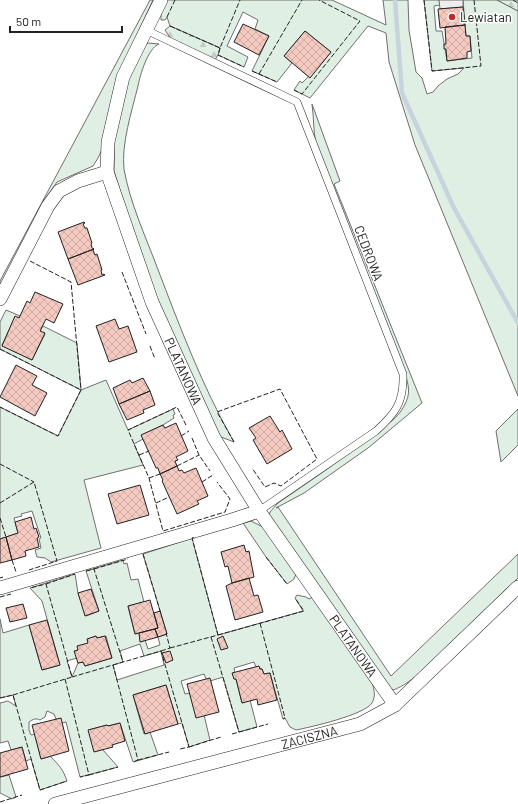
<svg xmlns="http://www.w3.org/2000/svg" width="518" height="804" font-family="Barlow,sans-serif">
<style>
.grass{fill:#e0efe3;stroke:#6f6f6f;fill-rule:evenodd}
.forest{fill:url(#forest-firs);stroke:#6f6f6f}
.parking{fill:#ededed;stroke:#6f6f6f}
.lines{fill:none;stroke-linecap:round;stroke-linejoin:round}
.stream{stroke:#c7d3dd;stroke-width:4.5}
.building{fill:url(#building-cross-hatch);stroke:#222}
.service-casing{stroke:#222;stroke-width:8}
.minor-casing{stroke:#222;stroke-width:14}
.service{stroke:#fff;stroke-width:7}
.minor{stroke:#fff;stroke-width:13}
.fence{stroke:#222;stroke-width:1;stroke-dasharray:5 2;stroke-linecap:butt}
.poi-dot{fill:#c62828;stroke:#fff;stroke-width:1.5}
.labels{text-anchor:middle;stroke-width:3;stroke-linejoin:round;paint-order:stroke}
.poi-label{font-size:13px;fill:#222;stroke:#fff;text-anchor:start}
.street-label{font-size:13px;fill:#222;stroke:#fff}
</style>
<defs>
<pattern id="forest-firs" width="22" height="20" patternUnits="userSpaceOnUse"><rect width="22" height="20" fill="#e0efe3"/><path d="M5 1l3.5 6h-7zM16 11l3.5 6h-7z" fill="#c0cdc2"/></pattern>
<pattern id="building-cross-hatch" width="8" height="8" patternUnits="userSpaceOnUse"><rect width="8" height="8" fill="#f3c9c0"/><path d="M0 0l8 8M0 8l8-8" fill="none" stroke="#d0aca5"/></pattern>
</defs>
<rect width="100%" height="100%" fill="#fff"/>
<path class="grass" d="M150,0H153L135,39L106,141L98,158L93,166L57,182L51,191L0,286V281Z
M165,0H332L386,25L383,0H408L409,30L416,72L422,78L427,94L433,92L438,86L447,79L458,74L464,68L432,71L424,0H439L440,5L434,6L436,31H442L447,61L472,58L470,36H466L463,0H497L518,11V396L415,145L389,62L386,33L368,26L310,98L294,90L300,81L302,83L309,76L310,77L331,52L305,31L284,56L292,63L277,82L252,71L269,36L255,29L258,20L243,12L227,46L248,57L244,67L218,55L220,48L170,26L167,17L165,20H161V8Z
M148,43L159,44C148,48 140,75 138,86C132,110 121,145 124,169C130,203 145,235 157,267C180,327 202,386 234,442L221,437L212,427L203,409L145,269L114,171V138L127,79L141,49Z
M312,104L340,181L334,184L422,403L368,448L304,493L276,508L278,507L391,676L518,554V578C496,599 474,621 452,642C438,656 412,684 393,690L385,685L269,516L270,512L278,503C310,481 343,459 373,435C382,428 395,420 401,411C410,397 410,391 406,376L316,144C313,130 314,118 312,104Z
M6,310L20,316L19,318L15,317L2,345L32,360L45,334L40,331L43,326L77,343L81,390L106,380L128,430L173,409L175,414L173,415L174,418L163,425L142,435L143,439L134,444L143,465L84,480L101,548L51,562L45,558L37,557L35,550L41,548L39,539L41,538L32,511L21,514L22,516L14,518L18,533L0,539V407L58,436L81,390L0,349V322Z
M518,409V445L501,462L496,431Z
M251,521L271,531L296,574L294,579L287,584L266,557L243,523Z
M192,538L218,635L303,611L295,598L297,595L306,597L309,599L313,597L372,682C374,689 376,696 372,703C364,715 311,727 296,730L290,727L285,718L283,719L270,673L264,674L262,669L256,667L254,662L234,668L235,673H233L234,679H236L242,703L250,700L257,727L239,732L223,677L210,681L206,679L204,674L181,681L185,694L190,693L204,715L210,740L189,747L182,723L178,724L166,685L133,695L144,734L150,732L158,755L133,762L120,723L108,726L107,725L89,730L103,750L118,767L80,777L66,722L62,723L56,719L54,714L47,711L45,717L40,720C36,718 33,719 29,722V730L31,735L35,734L41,759L50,756C59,765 63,769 67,781L40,790L31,759L26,761L22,747L11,750L8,741L0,743V703L8,701L16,706L13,695L0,698V619L3,633L29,625L42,670L60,665L42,601L30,588L75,574L78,593L86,616L99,611L86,571L123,560L124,564L127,563L131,580L138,579L144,602L128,606L135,634L139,633L141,642L145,640L148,649L160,645L158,637L167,634L143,554ZM96,636L97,638L106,636L112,658L85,666L83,662L78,663L72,677L67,661L77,658L78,650L88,643V639ZM140,644L144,656L161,651L164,665L117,680L113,665L123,662L120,651Z
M9,775L16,797L12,799L0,793V777Z"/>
<path class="forest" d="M497,0H518V11Z
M170,26L220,48L218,55L215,60L171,39L165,30Z"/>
<path class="parking" d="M439,0H463V7L440,9Z"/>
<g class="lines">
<path class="stream" d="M395,0L402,93L454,208L518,323"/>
</g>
<path class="building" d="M463,7L465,25L440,28L438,9Z
M243,24L269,36L259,55L234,42Z
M465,25L466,36H470L471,51L467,52V58L447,61L446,49H444V44H446L445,27Z
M305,31L331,52L310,78L284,56Z
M84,222L85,223L83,224L85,228H87L92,243L91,244L92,248L94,249L68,259L58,232Z
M94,249L93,250L95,255L97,254L102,270H101L102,275L104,274L105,275L78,285L68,259Z
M35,292L63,304L54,323L46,319L40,331L45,333L32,360L2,346L15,316L19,318L27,301L30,303Z
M115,319L119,329L128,326L137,352L109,362L96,326Z
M16,365L37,376L32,385L47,393L35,416L0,397Z
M143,378L150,391L119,404L113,388L130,380L132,383Z
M150,391L155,405L143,410L144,413L127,420L119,404Z
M270,416L280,432L282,430L292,449L267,464L253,440L256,438L249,428Z
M176,423L188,451L176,457L178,460L175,461L177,466L160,474L158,468H156L141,435L163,425L165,428Z
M177,466L179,471L182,470L184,473L196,468L208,496L197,501L199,504L177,514L162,481L163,480L160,474Z
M140,485L149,515L117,524L108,494Z
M31,517L34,529L36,528L39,537L37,538L39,547L25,551L26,556L12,560L6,537L18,533L15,522Z
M6,537L12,560L0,563V539Z
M244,545L246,552L249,551L254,577L232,583L228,566L225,567L221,552Z
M249,578L254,596L258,595L263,612L235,620L226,586L232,583Z
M91,589L99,611L85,616L78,593Z
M150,600L158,628L135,634L128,606Z
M23,604L27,618L10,622L6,608Z
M160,611L167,634L158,637L155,629L158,628L154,613Z
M47,620L60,665L42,670L29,625Z
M155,629L158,637L140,642L139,633Z
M96,636L97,638L105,636L112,658L85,666L83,662L78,663L74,651L78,650L77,646L88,643L87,639Z
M223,636L228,648L221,650L217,639Z
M170,651L173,660L166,663L162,653Z
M259,666L260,669H262L264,674L270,673L277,700L258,705L257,699L242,703L236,679H234L232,673Z
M210,678L219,712L196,718L187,684Z
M166,685L178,724L145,734L133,695Z
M61,718L69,751L41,759L32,725Z
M120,723L125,741L112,745L113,747L94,752L88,730L107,725L108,726Z
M22,747L28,769L0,777V753Z"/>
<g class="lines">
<g class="service-casing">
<path id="service" d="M146,30L297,102L403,374C404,402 396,413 376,431L259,511"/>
</g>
<g class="minor-casing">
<g id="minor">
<path id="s1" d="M161,0L123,77L108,142L107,172L152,302L214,438L259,511L395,705"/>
<path d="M0,299L48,206L59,191L78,181L107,172"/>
<path d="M0,588L232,520L259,511"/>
<path id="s2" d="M55,804L360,724L395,705L518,587"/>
</g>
</g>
<use href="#service" class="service"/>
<use href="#minor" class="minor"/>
<path class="fence" d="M424,0L432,71L481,66L474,0
M513,0L518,3
M167,17L175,0
M170,26L220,48L240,0
M220,48L218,55L244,67
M252,71L277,82
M259,74L302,0
M294,90L302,94L360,21L319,0
M30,261L71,282L81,390
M122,272L146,334
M150,346L155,359
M0,349L81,390L58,436L0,407
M186,425L177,407L128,430L149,478L163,531L225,512L230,499L217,482
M181,436L189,431
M192,438L199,455L210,471
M234,442L217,412L280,389L317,459L281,486L274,483L265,487L252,468
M139,455L149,451
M0,464L34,482
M177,466L199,455
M149,478L160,474
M202,482L213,475
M0,503L34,482L57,561L29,570
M156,503L169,497
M0,518L6,537
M143,554L161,614
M266,557L287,584
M12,560L16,572
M94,569L128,559
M86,571L94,569L123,662
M0,578L3,577
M46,584L75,574
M0,597L11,594
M260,623L285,718L283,719
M218,635L304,611L295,598
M211,637L239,732
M170,648L218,635L192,538L195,537
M161,651L170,648L166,633
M113,665L161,651L189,747L180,749
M72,677L113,665L138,760L133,762
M65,679L89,775L80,777
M13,695L72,677L46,584L30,588
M0,698L13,695L40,790L67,781
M232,734L268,724
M189,747L221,737
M138,760L169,752
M89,775L118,767
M0,802L22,795"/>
</g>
<circle class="poi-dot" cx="452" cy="17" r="4"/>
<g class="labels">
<g class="poi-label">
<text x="460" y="22">Lewiatan</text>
</g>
<g class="street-label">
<text transform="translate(369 253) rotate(69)" y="5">CEDROWA</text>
<text dy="5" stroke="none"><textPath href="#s1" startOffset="396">PLATANOWA</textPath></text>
<text dy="5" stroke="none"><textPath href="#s1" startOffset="720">PLATANOWA</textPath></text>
<text dy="5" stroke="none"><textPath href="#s2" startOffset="263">ZACISZNA</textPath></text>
</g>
</g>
<path d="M10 26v6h112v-6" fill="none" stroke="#222222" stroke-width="2"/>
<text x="16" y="26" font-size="12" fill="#222222" stroke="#ffffff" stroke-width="3" paint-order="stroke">50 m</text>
</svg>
